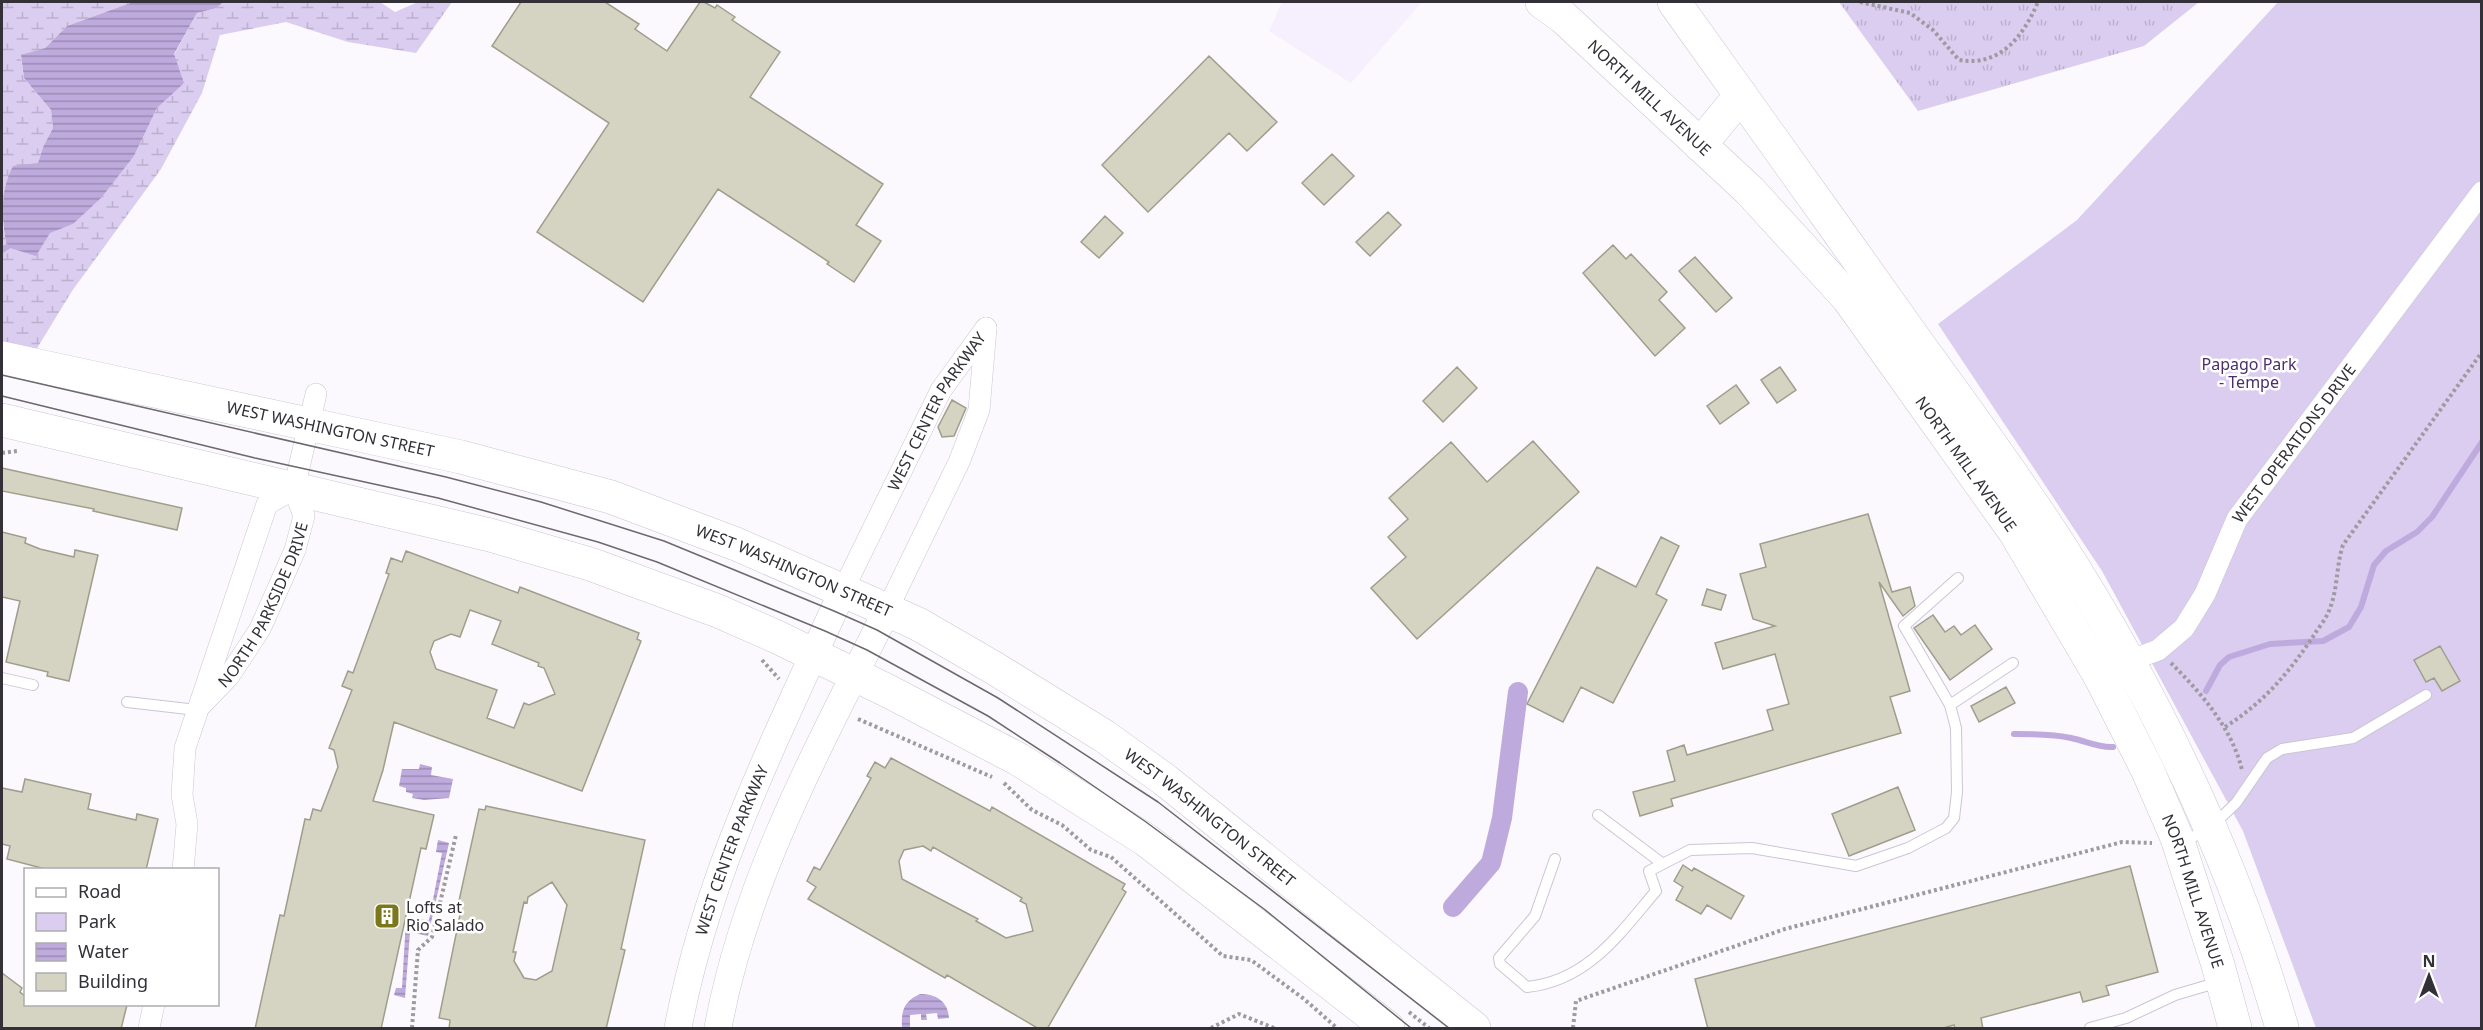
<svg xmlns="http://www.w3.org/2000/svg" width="2483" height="1030" font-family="'Noto Sans',sans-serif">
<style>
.built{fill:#f5effe}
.grass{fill:url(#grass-tufts)}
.wetland{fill:url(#wetland-marsh)}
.green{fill:#dbcdf0}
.water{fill:url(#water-rules)}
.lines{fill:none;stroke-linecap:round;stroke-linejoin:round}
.stream{stroke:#beaadc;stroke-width:6}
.canal{stroke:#beaadc;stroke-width:20}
.building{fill:#d5d4c2;stroke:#9f9e8d;stroke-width:1.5;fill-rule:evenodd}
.service-casing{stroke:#cbc5d6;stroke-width:12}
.minor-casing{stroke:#cbc5d6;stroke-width:22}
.tertiary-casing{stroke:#cbc5d6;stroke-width:28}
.primary-casing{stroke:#cbc5d6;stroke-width:34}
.path{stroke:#9d9aa0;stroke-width:4;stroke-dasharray:3 3;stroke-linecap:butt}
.service{stroke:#fff;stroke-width:10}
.minor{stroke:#fff;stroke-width:21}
.tertiary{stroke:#fff;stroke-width:27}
.primary{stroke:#fff;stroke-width:33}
.tram{stroke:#6b686e;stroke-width:1.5}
.labels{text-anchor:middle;stroke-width:5;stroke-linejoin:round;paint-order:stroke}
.street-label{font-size:16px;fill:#333037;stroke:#fff}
.park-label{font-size:16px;fill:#4a2e6a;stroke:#fff}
.poi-label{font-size:16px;fill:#333037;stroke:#fff;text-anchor:start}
</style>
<defs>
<pattern id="grass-tufts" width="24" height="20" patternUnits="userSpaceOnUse" patternTransform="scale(1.5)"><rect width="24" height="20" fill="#dbcdf0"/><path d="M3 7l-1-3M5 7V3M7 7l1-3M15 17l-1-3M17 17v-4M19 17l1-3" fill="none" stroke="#bcb0ce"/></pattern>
<pattern id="wetland-marsh" width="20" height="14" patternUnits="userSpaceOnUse" patternTransform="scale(1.5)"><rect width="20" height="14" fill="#dbcdf0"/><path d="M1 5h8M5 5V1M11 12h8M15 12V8" fill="none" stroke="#bcb0ce"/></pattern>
<pattern id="water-rules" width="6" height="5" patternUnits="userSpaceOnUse" patternTransform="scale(1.5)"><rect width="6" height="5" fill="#beaadc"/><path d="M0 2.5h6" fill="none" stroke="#9b8bb3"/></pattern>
</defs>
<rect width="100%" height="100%" fill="#fbf9fd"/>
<path class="built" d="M1282,2H1422L1351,83L1269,31Z"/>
<path class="grass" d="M1839,2H2199L2144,46L1918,111Z"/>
<path class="wetland" d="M2,2H133L67,26L45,48L21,56L24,78L51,110L53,128L43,147L38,163L2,199Z
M223,2H380L395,12L418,2H452L416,53L348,42L286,22L220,35L202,93L161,169L72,291L36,350L2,342V221L7,247L73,224L134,156L157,108L165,100L174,55L197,13L217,8Z"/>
<path class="green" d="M2278,2H2481V1028H2316L2243,831L2102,571L1938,324L2077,220Z"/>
<path class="water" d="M133,2H223L217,8L197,13L174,54L184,83L157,108L134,156L101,198L73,224L50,233L36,256L7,247C1,218 0,191 13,166L38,163L43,147L53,128L51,110L24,78L21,55L45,48L67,26Z
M420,764L432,767L431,775L453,779L449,798L424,800L412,798L413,794L406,792V788L399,786L402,769H419Z
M438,840L449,843L428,936L410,932L405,998L394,995L396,988H402L406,919L429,920L442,853L436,852Z
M920,994C936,994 948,1001 949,1018L938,1019L937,1013L926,1014L927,1020H921V1014L910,1015V1027H902C901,1011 904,1001 920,994Z"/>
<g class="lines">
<path class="stream" d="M2,250L7,247
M2206,691L2220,665L2229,657L2270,644L2323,641L2349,627L2361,607L2374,565L2386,551L2417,532L2432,517L2482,442
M2014,734C2033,734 2053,734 2071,738C2086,741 2098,748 2113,747"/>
<path class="canal" d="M1453,907L1491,863L1502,818L1518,692"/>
</g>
<path class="building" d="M521,2H605L639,24L635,29L667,51L700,2H704L715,8L717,5L735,17L732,20L780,52L750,97L883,184L856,225L881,241L854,282L827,264L829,262L718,189L643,302L537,232L609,123L492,46Z
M1209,56L1277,122L1247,151L1229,133L1148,212L1102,165Z
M1332,154L1354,176L1324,205L1302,183Z
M1388,212L1401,225L1370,256L1356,242Z
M1105,216L1123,233L1099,258L1081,242Z
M1613,245L1626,259L1631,254L1667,292L1659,300L1685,328L1655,356L1583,273Z
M1695,257L1732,298L1716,312L1679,271Z
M1457,367L1477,388L1443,422L1423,401Z
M1780,367L1796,390L1777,403L1761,380Z
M1736,385L1749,403L1720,424L1707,406Z
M952,400L966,408L954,436L942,437L938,427Z
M1533,441L1579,492L1417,639L1371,588L1406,557L1388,537L1408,519L1389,498L1451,442L1487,482Z
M2,468L182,508L177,530L93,511L94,509L2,491Z
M1868,514L1892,592L1910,587L1915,606L1903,616L1879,582L1910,691L1890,697L1901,733L1671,799L1673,806L1640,816L1633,792L1675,781L1667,751L1684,745L1687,755L1773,730L1767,710L1789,704L1775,654L1723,669L1715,643L1775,626L1753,619L1740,574L1766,567L1760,544Z
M2,532L26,538L25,543L40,549L74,557L75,550L98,555L69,681L47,676L48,672L6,662L20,601L2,597Z
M1661,537L1679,546L1656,594L1667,600L1613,703L1581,687L1563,722L1527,704L1597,567L1636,587Z
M406,551L518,593L520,587L639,633L637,639L641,641L582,791L394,722L383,770L373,801L434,815L426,849L421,848L381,1029H255L280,915L284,916L305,819L310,820L313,809L321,811L338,767L334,750L329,748L352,690L342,686L348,671L353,673L389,574L386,573L391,558L402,562ZM470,610L501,621L492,644L539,663L538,666L544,668L555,694L529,705L524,703L514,728L487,718L497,690L436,669L430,652L434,641L451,634L460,637Z
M1707,589L1726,595L1721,610L1702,605Z
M1933,615L1945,632L1954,626L1961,635L1975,625L1992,649L1950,680L1914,628Z
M2440,646L2460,681L2442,691L2434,678L2426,682L2414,660Z
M2006,687L2015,703L1979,722L1971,706Z
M891,758L990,811L992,807L1125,884L1122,889L1126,892L1047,1029H1039L947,975L945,978L808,899L816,887L807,881L814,867L820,870L871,778L867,776L875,762L885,768ZM923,846L931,851L933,847L1022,898L1020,901L1026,904L1033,931L1006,938L976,921L978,919L902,879L899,861L904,850Z
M25,779L91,794L88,809L136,820L137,814L158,819L146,870H49L7,859L10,846L2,844V788L22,792Z
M1898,787L1915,830L1849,856L1832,814Z
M486,806L645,840L621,949L625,950L606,1029H449L450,1020L439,1018L461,910H457L479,809L485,810ZM552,882L567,905L552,971L536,980L524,978L514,961L516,952H513L524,902L527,903L528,897Z
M1683,865L1692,871L1694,868L1744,896L1731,919L1707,905L1701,914L1676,900L1683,887L1674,881Z
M2130,866L2158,972L2106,986L2109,995L2083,1002L2080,992L1981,1018L1983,1029H1955L1954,1025L1940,1029H1708L1695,979Z
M2,973L22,988L20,992L26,997V1005H127L121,1029H2Z"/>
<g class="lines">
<g class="service-casing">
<path id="service" d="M2,678L33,685
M127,702L197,710
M1950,705L1904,626L1958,578
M1598,815L1663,864
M2182,843L2211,827L2236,803L2267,758L2282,749L2353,738L2426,695
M1555,859L1535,916L1499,958L1500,964L1527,987C1588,981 1620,933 1656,891L1649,871L1690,850L1752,848L1856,866L1908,848L1946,828L1954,818L1957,792L1956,728L1950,705L2013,663
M2090,1028L2126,1018L2175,995L2219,982"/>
</g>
<g class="minor-casing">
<g id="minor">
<path id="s1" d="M843,590L941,390L986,328"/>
<path d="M887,610L959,462L979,410L986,328"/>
<path id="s2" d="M2119,665L2158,650L2184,628L2205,594L2237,519L2482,192"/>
<path id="s3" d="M201,705L229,676L260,629L295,550L304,516L294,489L316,394"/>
<path d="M183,870L187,824L182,795L185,748L267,504L294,489"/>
<path d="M149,1028L154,1004"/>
</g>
</g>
<g class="tertiary-casing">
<g id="tertiary">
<path id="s4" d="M678,1028C708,869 777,737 843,590"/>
<path d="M718,1028C745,879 820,745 887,610"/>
</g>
</g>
<g class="primary-casing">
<g id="primary">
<path id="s5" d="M1542,2L1563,17L1750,191L1848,298L2015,532L2100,676L2148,771L2177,838L2218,965L2235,1028"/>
<path d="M1674,2C1752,111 1831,221 1909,331C1959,401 2011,470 2058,543C2154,693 2233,857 2282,1028"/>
<path d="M1700,145L1741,95"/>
<path id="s6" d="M2,358L461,457L611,497L736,544L887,610L918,624L994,668L1104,736L1165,780L1474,1028"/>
<path d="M2,420L490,535L590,564L718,611L777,637L888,691L1018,759L1146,840L1388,1028"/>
</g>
</g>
<path class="path" d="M1860,2L1910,13L1933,30L1959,60C2000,67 2023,37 2038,2
M2,453L17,451
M762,660L779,679
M2171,663C2201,693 2232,728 2242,770
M858,719L992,777
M2225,727C2263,703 2289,673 2314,635C2319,627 2327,618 2330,608C2338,588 2336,566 2343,545L2482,352
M1004,783L1032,810L1062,825L1091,850L1111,857L1223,956L1251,960L1304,999L1337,1028
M1409,1012L1429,1028
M412,1028L418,950L432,937L456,835
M1211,1028L1239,1014L1274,1028
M1573,1028L1576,1001L1785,929L2122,842L2152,843"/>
<use href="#service" class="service"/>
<use href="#minor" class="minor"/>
<use href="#tertiary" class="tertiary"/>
<use href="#primary" class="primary"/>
<path class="tram" d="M2,375L446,477L541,502L664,541L834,611L877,630L998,698L1158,802L1449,1028
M2,396L255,458L438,498L598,542L657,562L825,631L867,650L988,716L1060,763L1146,822L1264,909L1411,1028"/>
</g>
<defs>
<g id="building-square" transform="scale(1.35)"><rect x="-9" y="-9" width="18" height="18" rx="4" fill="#7d771c" stroke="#fff"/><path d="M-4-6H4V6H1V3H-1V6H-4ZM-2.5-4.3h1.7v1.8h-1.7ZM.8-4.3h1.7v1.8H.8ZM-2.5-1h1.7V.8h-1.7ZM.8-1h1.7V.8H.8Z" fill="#fff"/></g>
</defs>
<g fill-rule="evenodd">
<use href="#building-square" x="387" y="916"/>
</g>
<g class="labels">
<g class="street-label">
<text dy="6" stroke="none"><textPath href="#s5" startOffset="144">NORTH MILL AVENUE</textPath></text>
<text dy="6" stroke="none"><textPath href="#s1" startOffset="202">WEST CENTER PARKWAY</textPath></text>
<text dy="6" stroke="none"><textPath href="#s6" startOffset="336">WEST WASHINGTON STREET</textPath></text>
<text dy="6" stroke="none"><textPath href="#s2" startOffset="292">WEST OPERATIONS DRIVE</textPath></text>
<text dy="6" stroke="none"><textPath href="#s5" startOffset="630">NORTH MILL AVENUE</textPath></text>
<text dy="6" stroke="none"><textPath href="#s6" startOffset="822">WEST WASHINGTON STREET</textPath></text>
<text dy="6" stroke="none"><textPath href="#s3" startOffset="120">NORTH PARKSIDE DRIVE</textPath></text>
<text dy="6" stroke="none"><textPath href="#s6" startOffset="1308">WEST WASHINGTON STREET</textPath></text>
<text dy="6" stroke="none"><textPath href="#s4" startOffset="186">WEST CENTER PARKWAY</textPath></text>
<text dy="6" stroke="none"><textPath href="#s5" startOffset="1116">NORTH MILL AVENUE</textPath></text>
</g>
<g class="park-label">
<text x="2249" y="370">Papago Park<tspan x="2249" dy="18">- Tempe</tspan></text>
</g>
<g class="poi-label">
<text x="406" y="913">Lofts at<tspan x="406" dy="18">Rio Salado</tspan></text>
</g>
</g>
<rect width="2483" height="1030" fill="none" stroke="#333037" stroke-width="6"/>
<rect x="24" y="868" width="195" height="138" fill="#ffffff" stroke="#adacaf" stroke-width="1.5"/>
<rect x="36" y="888" width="30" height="9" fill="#ffffff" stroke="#adacaf" stroke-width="1.5"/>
<text x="78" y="898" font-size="18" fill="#333037">Road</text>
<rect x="36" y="913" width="30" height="18" fill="#dbcdf0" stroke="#adacaf" stroke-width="1.5"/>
<text x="78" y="928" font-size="18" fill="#333037">Park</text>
<rect x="36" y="943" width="30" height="18" fill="url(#water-rules)" stroke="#adacaf" stroke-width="1.5"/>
<text x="78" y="958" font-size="18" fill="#333037">Water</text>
<rect x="36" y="973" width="30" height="18" fill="#d5d4c2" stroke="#adacaf" stroke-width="1.5"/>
<text x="78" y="988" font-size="18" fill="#333037">Building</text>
<g transform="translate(2429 976)" stroke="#ffffff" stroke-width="4.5" paint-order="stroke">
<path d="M0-4.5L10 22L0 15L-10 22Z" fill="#333037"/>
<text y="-9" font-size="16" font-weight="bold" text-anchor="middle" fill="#333037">N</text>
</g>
</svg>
